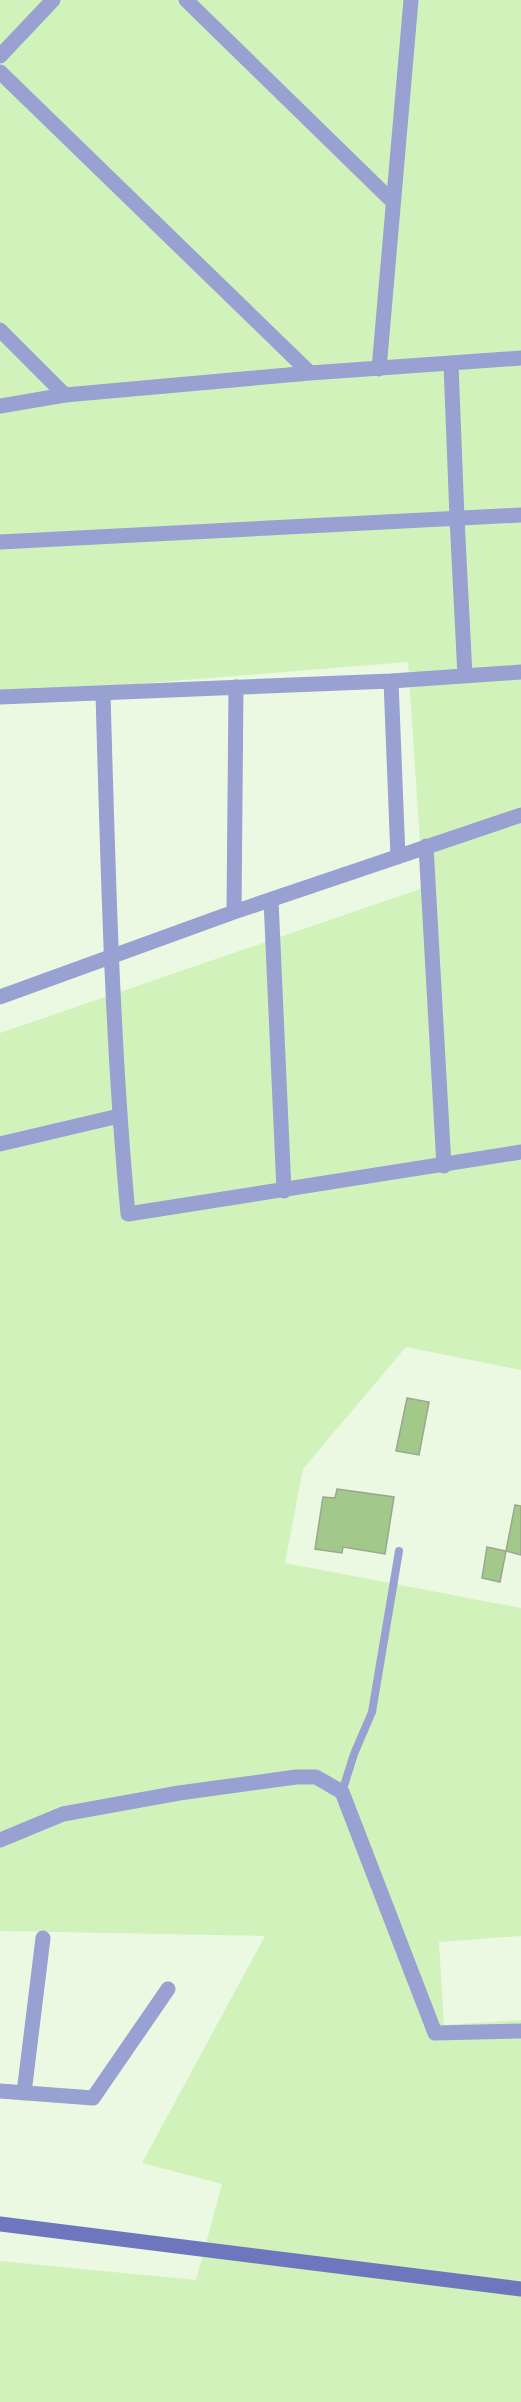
<svg xmlns="http://www.w3.org/2000/svg" width="521" height="2402" font-family="Signika,sans-serif">
<style>
.green{fill:#d1f3bb}
.building{fill:#a2c989;stroke:#99a691;stroke-width:1.5}
.lines{fill:none;stroke-linecap:round;stroke-linejoin:round}
.lane{stroke:#98a1d1;stroke-width:8}
.street{stroke:#98a1d1;stroke-width:15}
.secondary{stroke:#6e77bd;stroke-width:15}
</style>
<rect width="100%" height="100%" fill="#ebf9e3"/>
<path class="green" d="M0,0H521V1370L406,1347L303,1469L285,1563L521,1608V1936L439,1942L444,2025L521,2020V2402H0V2261L196,2280L222,2184L142,2163L265,1936L0,1931V1033L423,888L408,662L0,695Z"/>
<path class="building" d="M407,1398L429,1402L419,1455L396,1451Z
M337,1489L394,1497L385,1554L343,1547L342,1553L315,1549L323,1497L335,1498Z
M515,1505L521,1506V1555L506,1551Z
M487,1547L506,1551L500,1582L482,1578Z"/>
<g class="lines">
<path class="lane" d="M342,1792L354,1754L372,1712L399,1551"/>
<path class="street" d="M186,0L393,202
M0,56L53,0
M0,72L310,373
M0,330L65,395
M451,364L457,518L465,676
M379,369L411,0
M0,406L65,395L310,373L521,358
M0,542L521,515
M391,681L398,857
M103,694C108,868 112,1041 128,1214L521,1152
M0,697L391,681L521,672
M426,846L444,1166
M271,900L284,1191
M234,912L236,687
M0,997L234,912L521,815
M0,1144L119,1116
M0,1840L63,1814L179,1793L296,1777H316L342,1792L435,2033L521,2031
M0,2091L93,2098L168,1989
M24,2093L43,1938"/>
<path class="secondary" d="M0,2224L521,2289"/>
</g>
</svg>
